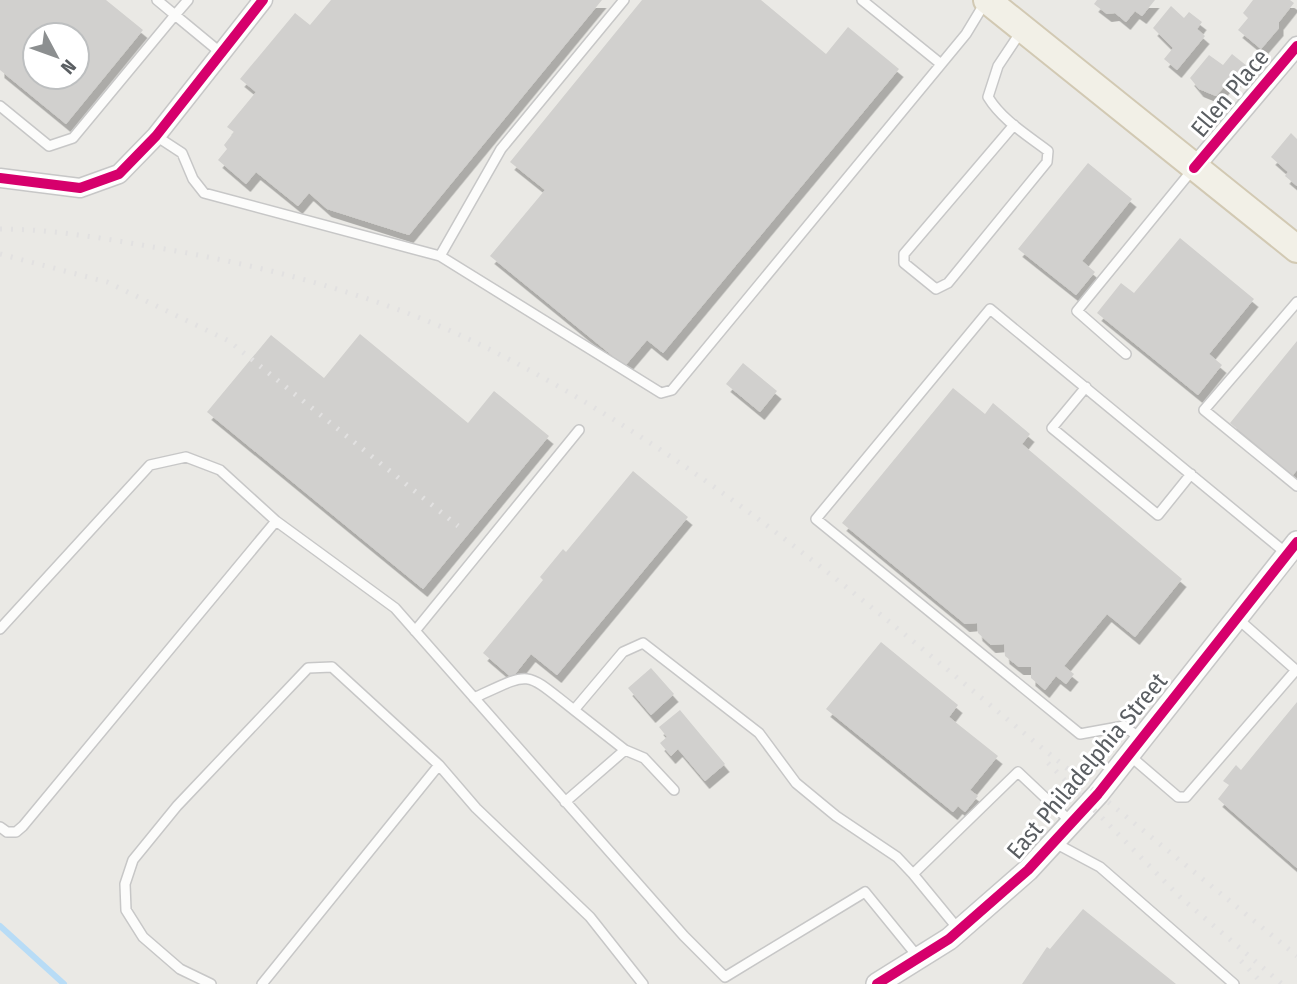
<svg xmlns="http://www.w3.org/2000/svg" width="1297" height="984" font-family="'Fira Sans Condensed',sans-serif">
<style>
.lines{fill:none;stroke-linecap:round;stroke-linejoin:round}
.stream{stroke:#b8dcf6;stroke-width:6}
.building{fill:#d1d0ce;fill-rule:evenodd;filter:url(#shadow)}
.service-casing{stroke:#c7c7c7;stroke-width:12}
.minor-casing{stroke:#c7c7c7;stroke-width:21}
.tertiary-casing{stroke:#c7c7c7;stroke-width:24}
.primary-casing{stroke:#d2c9b3;stroke-width:30}
.service{stroke:#fcfcfb;stroke-width:9}
.minor{stroke:#fcfcfb;stroke-width:18}
.tertiary{stroke:#fcfcfb;stroke-width:21}
.primary{stroke:#f2f0e7;stroke-width:26}
.rail{stroke:#e2e1e1;stroke-width:5;stroke-dasharray:2 9;stroke-linecap:butt}
.cycleway-casing{stroke:#fff;stroke-width:15}
.cycleway{stroke:#d6006c;stroke-width:10}
.labels{text-anchor:middle;stroke-width:6;stroke-linejoin:round;paint-order:stroke}
.street-label{font-size:24px;fill:#5a5e62;stroke:#fff}
</style>
<defs>
<filter id="shadow"><feDropShadow dx="4.5" dy="8" stdDeviation="0" flood-color="#0004"/></filter>
</defs>
<rect width="100%" height="100%" fill="#eae9e5"/>
<g class="lines">
<path class="stream" d="M0,926L64,984"/>
</g>
<path class="building" d="M0,0H106L143,30L66,124L0,70ZM35,35H77V77H35Z
M331,0H602L409,235L327,209L309,193L298,206L256,172L246,184L218,160L227,149L224,145L234,132L227,127L256,92L240,79L295,13L310,25Z
M642,0H761L826,54L848,27L899,69L663,353L647,340L625,366L490,256L545,190L510,162Z
M1097,0H1155L1142,16L1135,11L1126,22L1115,13L1107,14L1094,4Z
M1253,0H1290L1294,3L1279,22V28L1261,49L1238,30L1248,18L1243,13Z
M1171,6L1184,18L1189,12L1202,22L1197,29L1205,36L1177,70L1164,59L1173,48L1153,28Z
M1232,54L1247,66L1238,79L1230,80L1216,96L1199,89L1190,78L1209,55L1223,65Z
M1291,133L1297,139V186L1285,176L1288,172L1271,157Z
M1088,163L1132,199L1082,261L1095,272L1076,295L1018,249Z
M1180,238L1254,299L1209,354L1222,365L1198,395L1097,313L1121,283L1134,293Z
M360,334L468,423L494,391L549,436L423,589L207,412L271,335L324,378Z
M1297,341V470L1293,475L1230,423Z
M743,363L777,391L760,412L726,384Z
M953,388L985,414L993,403L1030,434L1022,444L1182,579L1135,637L1107,614L1064,666L1074,674L1066,684L1056,676L1045,690L1031,678V667H1019L1005,656L1004,644L991,645L978,633L977,623L965,624L842,523Z
M633,471L688,517L557,675L531,654L512,678L483,653L543,580L540,577L563,549L566,552Z
M881,642L958,705L949,717L998,756L970,790L978,796L965,812L958,806L953,812L826,709Z
M651,668L674,694L651,715L628,688Z
M1297,702V868L1218,799L1229,785L1223,781L1236,765L1241,770Z
M680,710L725,764L705,781L678,749L671,756L660,743L667,737L659,727Z
M1083,909L1176,984H1022L1047,947L1050,949Z"/>
<g class="lines">
<g class="service-casing">
<path id="service" d="M157,0L175,15L188,0
M862,0L941,64
M0,106L49,146L73,138L175,15L221,53
M1014,125L904,254V263L936,289L948,283L1047,162L1048,151C1027,135 1002,120 988,97L998,66L1022,30
M156,136L182,153L193,179L204,193L440,256L661,393L672,390L966,34L986,1
M440,256L501,149L624,0
M1297,302L1204,410L1297,486
M1126,354L1077,311L1193,169
M1086,387L1052,428L1158,515L1191,474
M1238,619L1297,671
M0,629L150,465L186,457L220,470L276,521L395,608L684,936L725,977L865,892L918,957
M415,631L579,430
M474,698C533,671 523,670 574,710
M1141,739L1124,726L1080,734L816,519L990,309L1286,553
M1129,755L1178,797H1186L1296,670
M674,790L644,758L625,750L574,710L623,652L643,643L759,733L796,783L836,816L897,857L913,874
M565,802L625,750
M0,827L7,832H16L23,826L276,521
M1055,843L1100,867L1234,984
M959,930L913,874L1018,772L1071,822
M211,984L180,969L143,937L126,910L125,884L133,860L177,806L308,668L332,667L439,765L476,808L590,917L643,984
M262,984L439,765"/>
</g>
<g class="minor-casing">
<path id="minor" d="M1194,168L1297,46
M0,178L80,188L119,174L156,136L263,0"/>
</g>
<g class="tertiary-casing">
<path id="tertiary" d="M877,984L949,939L1028,870L1098,794L1297,542"/>
</g>
<g class="primary-casing">
<path id="primary" d="M987,0L1297,249"/>
</g>
<use href="#service" class="service"/>
<use href="#minor" class="minor"/>
<use href="#tertiary" class="tertiary"/>
<use href="#primary" class="primary"/>
<path class="rail" d="M0,229C53,229 107,239 159,248C271,267 385,297 487,348C668,439 823,566 978,695C1084,783 1191,869 1297,956
M0,254L107,282L229,341L458,526
M1048,763L1180,897L1282,984
M1241,961L1263,984"/>
<g class="cycleway-casing">
<path id="cycleway" d="M1194,168L1297,46
M0,178L80,188L119,174L156,136L263,0
M877,984L949,939L1028,870L1098,794L1297,542"/>
</g>
<use href="#cycleway" class="cycleway"/>
</g>
<g class="labels">
<g class="street-label">
<text transform="translate(1230 93) rotate(-50)" y="8">Ellen Place</text>
<text transform="translate(1087 766) rotate(-50)" y="8">East Philadelphia Street</text>
</g>
</g>
<g transform="translate(56 56) rotate(131)"><circle r="33" fill="#ffffff" stroke="#bdbfc0" stroke-width="2"/>
<path d="M0-5L12 26L0 18L-12 26Z" fill="#8c8f90"/>
<text y="-10" font-size="19" font-weight="bold" text-anchor="middle" fill="#5a5e62">N</text>
</g>
</svg>
